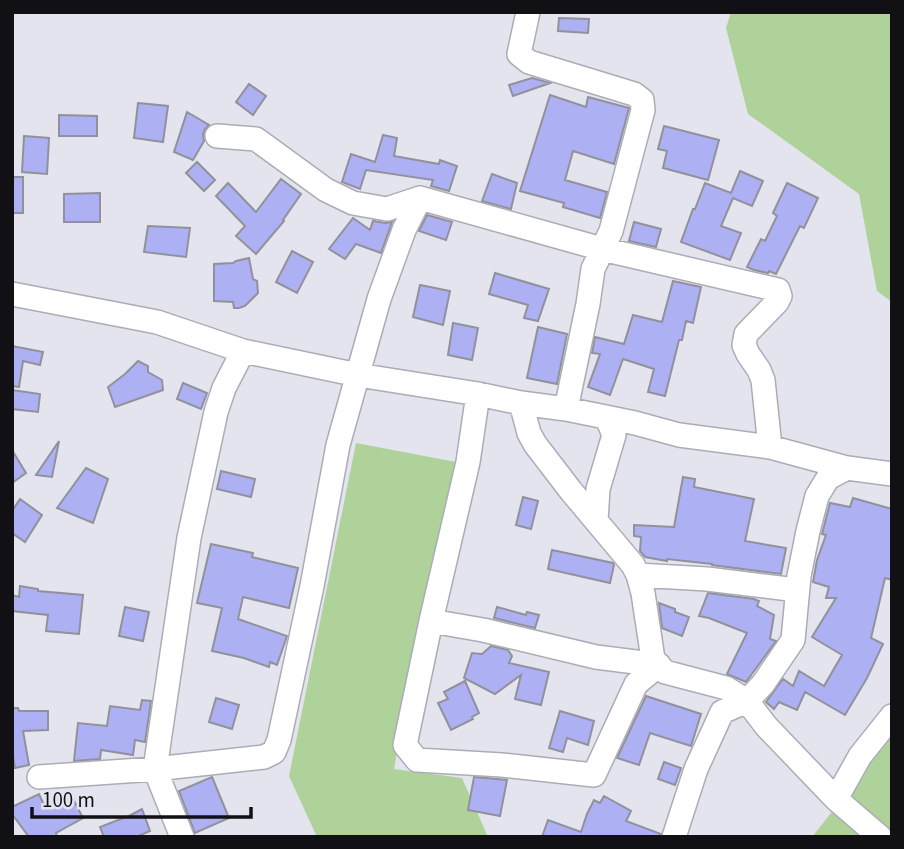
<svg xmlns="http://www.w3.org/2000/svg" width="904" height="849" font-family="'Source Sans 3',sans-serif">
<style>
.green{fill:#aed29a}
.building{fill:#aeb0f4;stroke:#91919b;stroke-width:2}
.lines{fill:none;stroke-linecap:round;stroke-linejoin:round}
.minor-casing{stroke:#abacb6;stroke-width:26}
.minor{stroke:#fff;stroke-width:23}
</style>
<rect width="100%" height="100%" fill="#e3e4ee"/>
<path class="green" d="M731,12H892V302L877,291L859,194L748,114L726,28Z
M356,443L456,462L423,606L394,769L462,778L488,837H317L289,776Z
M892,736V837H812Z"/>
<path class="building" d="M559,18L589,19L588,33L558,31Z
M532,78L550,83L513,96L509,85Z
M249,84L266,96L253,115L236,102Z
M550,95L586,107L588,97L629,108L614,164L573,151L565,180L607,192L600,218L563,207L564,203L520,191Z
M138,103L168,106L163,142L134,138Z
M187,112L209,125L205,129L203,134L204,141L193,160L174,152Z
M59,115L97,116V136H59Z
M664,126L719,140L708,180L663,168L667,151L658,149Z
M383,135L397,138L394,156L439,164L440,160L457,166L449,191L431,186L433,180L366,170L360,189L342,182L351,154L375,162Z
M24,136L49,138L47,174L22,172Z
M197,162L215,180L204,191L186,173Z
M740,171L763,181L752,206L733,198L721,226L741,233L730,260L681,242L693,209H695L705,183L731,193Z
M492,174L517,183L511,209L482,201Z
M12,177H23V213H12Z
M281,179L301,194L283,220L284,221L256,254L236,236L245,226L216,196L228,183L256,212Z
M787,183L818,198L804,228L800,226L776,274L769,271L768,273L754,270L747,267L761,239L765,241L777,216L773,213Z
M100,193V222H64V194Z
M427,215L452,222L446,240L419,231Z
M353,218L370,230L373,221L385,223L392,222L381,253L356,244L345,259L329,249Z
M634,222L661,229L656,247L629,241Z
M148,226L190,228L186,257L144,252Z
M292,251L313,262L297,293L276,282Z
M249,258L253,279L257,281L258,293L245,306L239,308H234L233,302L214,301V264L233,263L236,261Z
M495,273L549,289L538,321L524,318L528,305L489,294Z
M673,281L701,287L693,323L686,321L682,340H679L665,396L648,392L654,369L623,359L610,395L588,387L600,354L592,353L595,337L624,344L633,315L662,322Z
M420,285L450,291L443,325L413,317Z
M453,323L478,328L472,360L448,355Z
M538,327L567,334L557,384L527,378Z
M12,346L43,352L40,365L23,361L19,387L12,386Z
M138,361L148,366V372L162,380L163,390L115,407L108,387L125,374Z
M183,383L207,393L201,409L177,399Z
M12,390L40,394L38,412L12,409Z
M59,441L52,477L36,475Z
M12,450L26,473L12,483Z
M86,468L108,479L93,523L57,508Z
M221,471L255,479L251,497L217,489Z
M683,477L695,479L694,487L754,499L745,541L786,548L781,574L712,565V564L667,559V561L645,557L640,551L641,537L634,536V525L674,527Z
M523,497L538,501L531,529L516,525Z
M853,498L892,509V580L885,578L871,638L883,644L867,678L845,715L805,692L797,710L779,702L774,709L766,702L783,679L793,686L799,671L824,686L842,655L812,637L836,598H826L829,587L813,582L817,560L826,535L822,534L830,503L850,507Z
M20,499L42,515L25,542L12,533V511Z
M211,544L253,553L252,557L298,568L289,608L243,597L238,619L287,636L277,665L270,662L269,667L244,658L212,651L222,608L197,603Z
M552,550L613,563L614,565L610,583L548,569Z
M20,586L38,589V591L83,595L79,634L46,631L48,615L12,611V595L19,597Z
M708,593L754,599L759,601L757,606L774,615L770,639L776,641L746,682L727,674L747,633L709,618L699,616Z
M659,603L675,609V612L689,617L682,636L662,628Z
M125,607L149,612L143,641L119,636Z
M497,607L526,615L527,612L539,615L535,628L494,618Z
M491,646L508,650L512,656L509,663L549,672L541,705L515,699L521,675L495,694L464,678L472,653L482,654Z
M465,681L479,713L472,717L473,719L451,730L438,703L448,699L444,692Z
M646,696L701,714L691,746L650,733L639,765L617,758Z
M216,698L239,705L232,729L209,722Z
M142,700L151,701L145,742L135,740L133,755L101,750L100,759L74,761L78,723L107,726L110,706L140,710Z
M12,708H18L19,711H48V730L23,731L29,765L15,768L12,750Z
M560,711L594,721L588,745L567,738L563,752L549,748Z
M664,762L681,768L675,785L658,779Z
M212,777L229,818L195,833L179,791Z
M474,777L507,780L500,816L468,810Z
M69,791L83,818L56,833L57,837H29L12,814V807L39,794L44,805Z
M604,796L631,811L626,821L661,834L660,837H542L548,820L581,832L587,814L594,800L600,803Z
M142,809L150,831L136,837H104L100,827L131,815Z"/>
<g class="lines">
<g class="minor-casing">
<path id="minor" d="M528,12L519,54L529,62L634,94L642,100L643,110L611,231L593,269L588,304L566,409
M217,136L256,139L326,190L353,203L387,209L420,198L602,249L778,290L780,296L777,302L746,334L744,345L748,354L759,370L763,380L770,447
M12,294L157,322L243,351L358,375L478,394L521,403L566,409L635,423L679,435L770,447L847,468L892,474
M521,403L529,433L535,444L571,491L633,565L638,575L643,593L653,659L665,672L726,688L747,701L766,726L836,799L880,837
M596,520L598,489L614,435L607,418
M638,575L707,579L797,590
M431,621L483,630L596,657L659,665L636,684L594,775L502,765L417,760L405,745Z
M431,621L468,462L478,394
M39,777L155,769L264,757L274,752L279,740L312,586L338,445L379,299L404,230L420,198
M836,799L860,756L892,716
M182,837L155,769L189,538L216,412L224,388L243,351
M674,837L696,769L722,712L747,701L763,684L793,640L799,576L808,531L817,496L828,478L847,468"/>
</g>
<use href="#minor" class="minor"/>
</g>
<rect width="904" height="849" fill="none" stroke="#111115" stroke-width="28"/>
<path d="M32 807v10h219v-10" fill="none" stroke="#111115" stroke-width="3.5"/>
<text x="42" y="807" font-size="21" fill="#111115" stroke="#e3e4ee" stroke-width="5" paint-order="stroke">100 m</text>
</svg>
